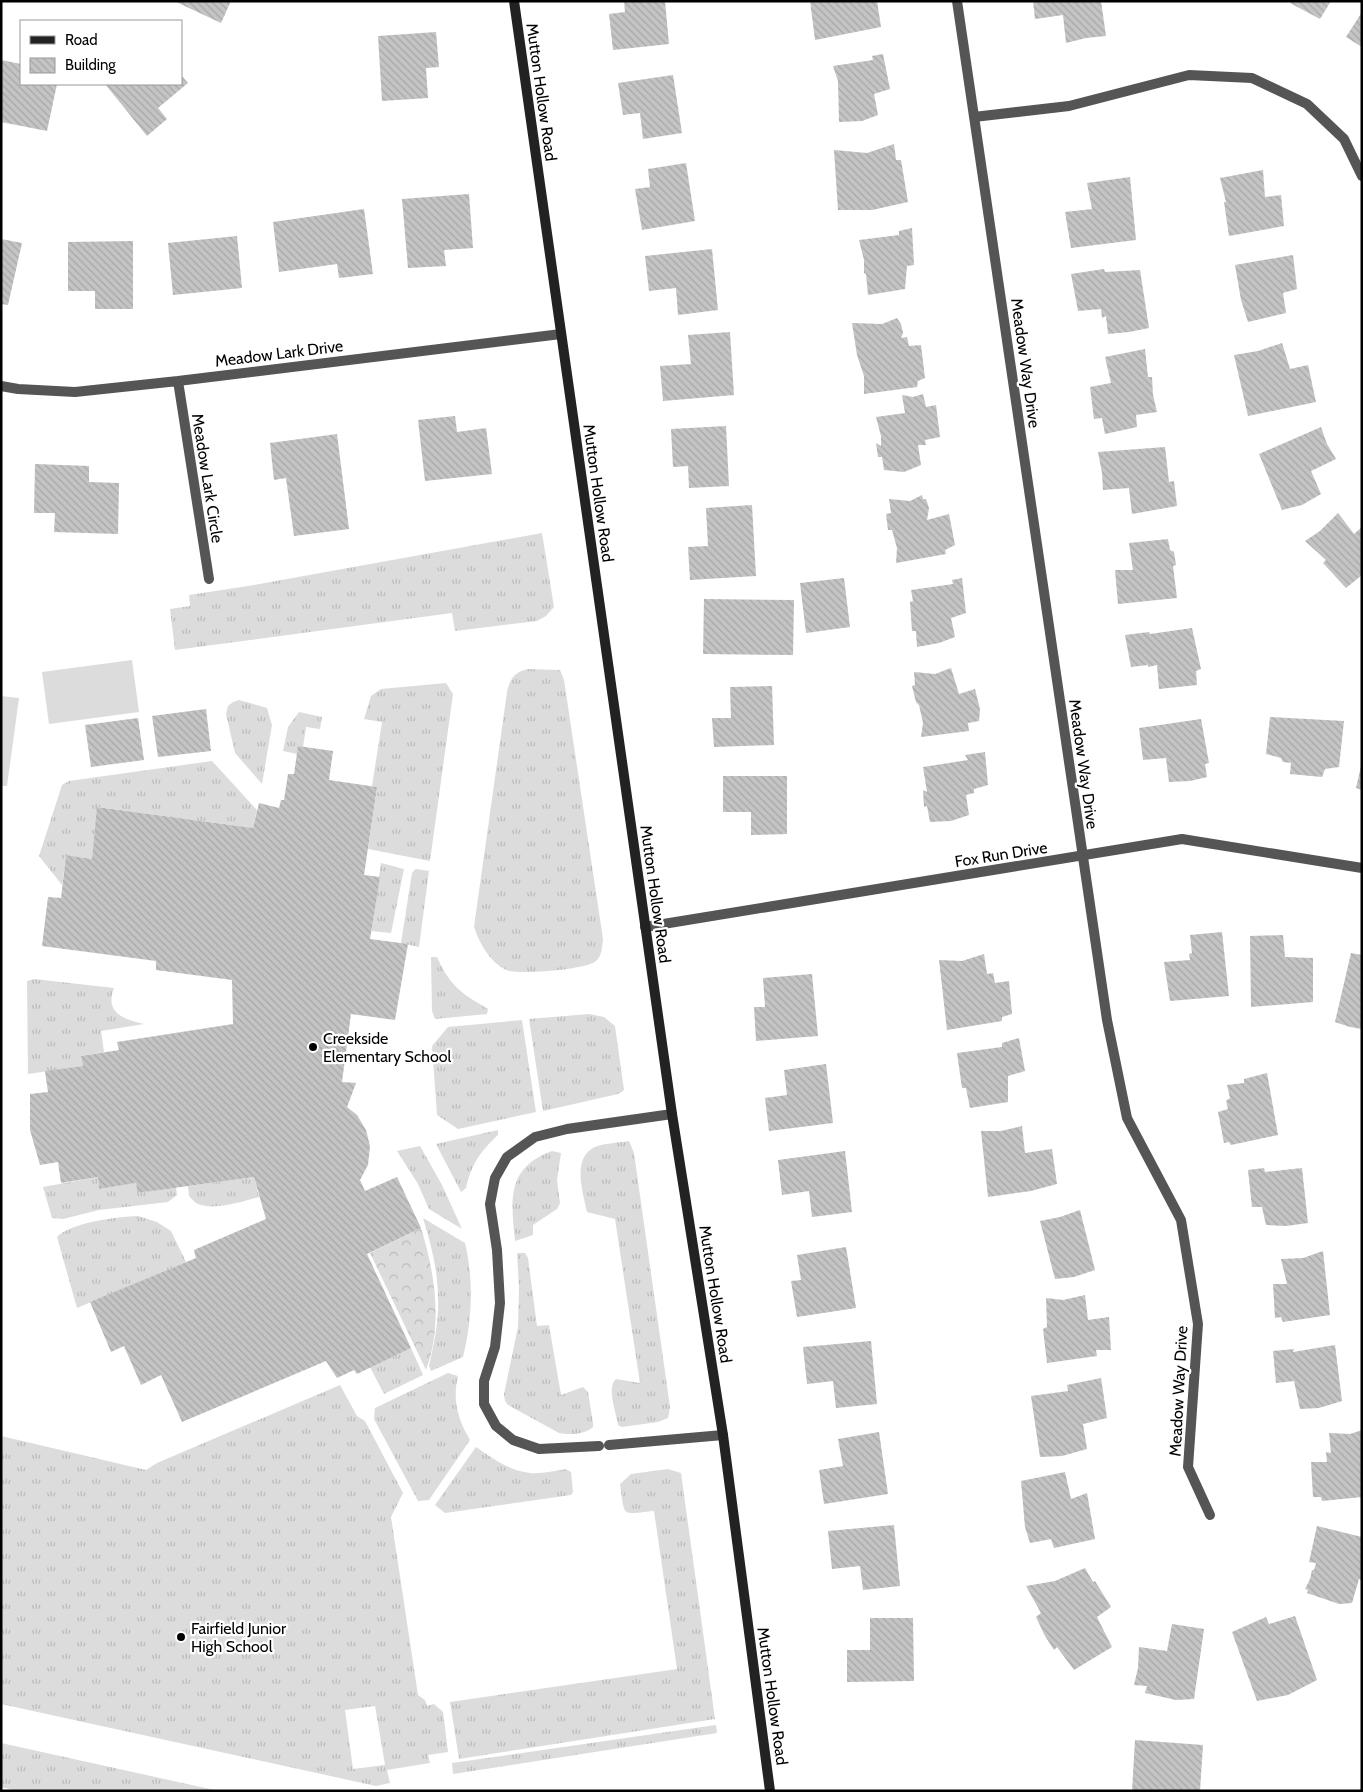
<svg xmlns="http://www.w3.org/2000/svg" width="1363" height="1792" font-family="Cabin,sans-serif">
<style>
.grass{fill:url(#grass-tufts);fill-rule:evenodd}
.forest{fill:url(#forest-crowns)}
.pitch{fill:#dcdcdc}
.building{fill:url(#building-back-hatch)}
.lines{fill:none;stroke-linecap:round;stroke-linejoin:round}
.lane{stroke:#555;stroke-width:10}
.street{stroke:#555;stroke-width:10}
.secondary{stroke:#222;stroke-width:10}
.poi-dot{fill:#000;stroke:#fff;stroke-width:2}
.labels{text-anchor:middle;stroke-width:4.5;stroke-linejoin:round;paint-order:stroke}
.street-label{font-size:16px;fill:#000;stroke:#fff}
.poi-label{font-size:16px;fill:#000;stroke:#fff;text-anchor:start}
</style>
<defs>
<pattern id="grass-tufts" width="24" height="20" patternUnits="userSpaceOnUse" patternTransform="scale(1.25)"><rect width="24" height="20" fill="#dcdcdc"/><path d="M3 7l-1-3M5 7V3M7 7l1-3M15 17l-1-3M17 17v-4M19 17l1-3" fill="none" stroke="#bbb"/></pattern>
<pattern id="forest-crowns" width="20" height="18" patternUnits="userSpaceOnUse" patternTransform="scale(1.25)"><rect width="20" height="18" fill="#dcdcdc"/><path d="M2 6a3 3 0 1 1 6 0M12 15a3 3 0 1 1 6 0" fill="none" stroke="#bbb"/></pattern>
<pattern id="building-back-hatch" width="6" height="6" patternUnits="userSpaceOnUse" patternTransform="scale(1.25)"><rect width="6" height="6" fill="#c4c4c4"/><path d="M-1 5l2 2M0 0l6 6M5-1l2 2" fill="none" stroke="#a7a7a7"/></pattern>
</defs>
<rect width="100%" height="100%" fill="#fff"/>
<path class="grass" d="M542,533L554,607L546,616L537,621L455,631L452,613L175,650L170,609L190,606L189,595L248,586Z
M528,669L560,670L564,680L603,939C602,947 602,956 596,961C586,970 517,975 506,970C489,961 480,944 474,927L507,692C510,678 515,672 528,669Z
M446,683L453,694L430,861L368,849L377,787L372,786L382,722L364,719L371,696L381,689Z
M239,700L267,708L272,725L262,784L235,753L226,714L228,706L233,702Z
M299,712L322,717L320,729L306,727L303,747L299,746L297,754L283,751L288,727Z
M212,761L257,810L253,828L98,807L92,859L66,855L62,885L39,856L62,785L69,781Z
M381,863L404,869L391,933L371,931Z
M416,869L429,871L419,947L401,943L412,873Z
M431,957H437C450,986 461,993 488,1009L487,1014L435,1019L432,1011Z
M34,979L114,988C104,1013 125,1020 144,1024L101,1031L104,1052L81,1056L83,1066L28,1074L27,981Z
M589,1014L604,1017L615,1026L624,1090L618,1094L543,1111L529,1019Z
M522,1020L536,1112L458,1129L437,1115L432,1046L448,1027Z
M498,1130V1135C480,1152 472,1163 466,1188L461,1192L436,1144Z
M629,1141L634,1153L670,1407L668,1418L658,1422L622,1427L618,1425L617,1420C615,1409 607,1387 616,1379L640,1383L615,1219L587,1212C583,1193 572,1160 593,1148C603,1143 617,1143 629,1141Z
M420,1146L442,1185L462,1229L429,1209L418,1184L397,1151Z
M552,1151L561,1153L557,1180L560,1203L557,1209L533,1225V1235L515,1241C511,1200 506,1168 552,1151Z
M98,1177L99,1189L136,1183L137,1193L176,1187L177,1195L168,1202L99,1210L63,1219L52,1218L43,1187Z
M254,1177L259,1197C244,1201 214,1211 198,1204C195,1203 192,1199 189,1196L188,1186Z
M138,1216L157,1222L171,1231L186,1262L77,1308L57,1237C72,1222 117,1217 138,1216Z
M423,1218L465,1243C474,1280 472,1321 463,1357L431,1371L429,1366C434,1344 439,1321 438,1298C438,1271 431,1244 423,1218Z
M517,1253H525L528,1258L537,1326L549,1325L561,1395L583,1387L588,1392L593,1423V1427C585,1435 569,1435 559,1433L508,1405L505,1401L504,1394L518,1327L519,1288Z
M411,1348L423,1375L384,1394L370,1367Z
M448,1373L458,1376C452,1401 458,1419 470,1440L429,1500L418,1501L374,1419L375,1408Z
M340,1385L357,1416L365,1421L403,1493L391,1517L418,1695L425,1700L427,1706L434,1704L443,1712L448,1752L428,1755L430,1763L387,1770L390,1783L376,1786L1,1704V1436L146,1470L157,1463ZM375,1706L385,1765L353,1769L345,1710Z
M476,1447C492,1458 509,1471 530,1473C541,1474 554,1471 566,1469L571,1472L573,1492L571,1495L445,1513L435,1505Z
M668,1469L681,1473L715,1719L459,1759L450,1702L677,1669L654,1511C621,1514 625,1519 620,1484L631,1474Z
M716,1725L717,1733L453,1774L452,1763Z
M1,1743L219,1791H17L1,1787Z"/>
<path class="forest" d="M421,1228C435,1274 443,1324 426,1370L370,1253Z"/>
<path class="pitch" d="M132,660L139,712L49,724L42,672Z
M1,696L19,698L7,786H1Z"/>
<path class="building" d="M174,1H231L221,23Z
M624,1H665L669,44L613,50L609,14L625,12Z
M810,1H877L881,27L815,40Z
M1033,1H1101L1106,36L1086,38L1066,43L1063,15L1035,19Z
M1292,1H1331L1320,19L1290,3Z
M1362,12V47L1346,37Z
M436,32L439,67L426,68L428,98L382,101L378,36Z
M883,54L890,89L874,94L878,115L862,121L839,122L838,81L833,66L873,60L872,56Z
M1,60L21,64V84H57L47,131L1,122Z
M181,75L188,83L158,108L167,119L147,136L105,84H181Z
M673,75L682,133L643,139L640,113L623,115L618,83Z
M894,144L896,160H901L908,202L872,210H838L834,150L867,153Z
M686,163L695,221L642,230L635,189L650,187L648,169Z
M1263,170L1265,197L1281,195L1284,226L1229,236L1224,202H1226L1220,178Z
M1130,177L1136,240L1071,248L1065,212L1092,209L1087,183Z
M469,194L473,248L444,250L446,266L408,268L402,199Z
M364,209L373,274L339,278L337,264L279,272L273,222Z
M912,228L914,265L907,266L905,289L868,295L866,274L864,273V260L859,240L899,235V231Z
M237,236L242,288L173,295L168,243Z
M1,239L22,243L8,305L1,304Z
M133,241V309H95V291H68V242Z
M712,249L718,310L678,315L676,288L649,291L645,256Z
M1293,255L1297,289L1283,293L1286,313L1248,322L1241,300L1235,265Z
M1104,269L1105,272L1140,270L1149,328L1129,332L1108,334L1106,316L1102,318L1101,309L1078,311L1071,274Z
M897,318L901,324L903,333L901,338L907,337L909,346L921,345L925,378L918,381L917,387L864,394V376L857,355L852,323L882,324Z
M730,332L734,395L663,401L660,366L691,364L688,335Z
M1282,343L1290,369L1308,365L1316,402L1248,416L1234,355L1258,351Z
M1145,349L1148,377H1152L1153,395L1157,412L1136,415L1137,427L1105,434L1102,418L1094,419L1090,387L1111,383L1105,357Z
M923,394L926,407L936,405L940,437L925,440L926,445H918L921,465L904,472L884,470L882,457H878L876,443L881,446V436L876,417L905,413L902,395L913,397Z
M455,416L457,432L486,428L492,474L425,481L418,420Z
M726,426L729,486L689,488L688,466L673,467L671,429Z
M1321,427L1327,444L1336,459L1311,471L1321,494L1302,505L1282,510L1259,454Z
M337,434L349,529L294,536L286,478L274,480L270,443Z
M1165,447L1169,482L1174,481L1177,506L1132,514L1129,488L1103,490L1102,473L1098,452Z
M35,464L89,466V482L119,483L118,534L54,532L55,513H34Z
M922,495L923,499H926L929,508L927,520L949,514L955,545L945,550L946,554L896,563L897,548L892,530H888L886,514L891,513L889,499L910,501Z
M752,505L756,576L690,580L688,547L708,546L706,508Z
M1338,513L1354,534L1362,527V575L1346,588L1323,563L1326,560L1305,541L1320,531Z
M1168,539L1170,550L1174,552L1176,565L1173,566L1177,598L1118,604L1115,570H1133L1129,543Z
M844,578L850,627L806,633L800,583Z
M962,578L966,613L951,618L955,637L939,643L917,647L916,631H912L910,602L913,601L911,590L953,584L952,580Z
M704,599L794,600L793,655L703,654Z
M1192,628L1201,669L1196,671L1197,685L1159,689L1157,665L1148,667V665L1131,667L1125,635L1149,632L1150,634Z
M951,668L959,694L975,689L980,709L979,721L968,723L969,731L921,737L923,723L919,705L916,702L912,686L915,685L914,672L935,674Z
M772,686L774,745L714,747L712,718H731L730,687Z
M206,709L211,751L158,757L152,716Z
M1270,717L1344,721L1339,767L1325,769L1322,777L1290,774L1291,763L1283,762L1281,758L1266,754Z
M138,718L144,760L91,767L85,725Z
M1201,719L1209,763L1205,764L1207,777L1190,781L1169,782L1166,758L1143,760L1139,728Z
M298,746L333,751L329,780L377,787L364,875L380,877L370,939L408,944L395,1020L351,1014L342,1082L356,1083L347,1107L357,1115L366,1130L370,1146L368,1165L360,1180L365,1191L397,1177L421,1228L367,1254L411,1348L357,1374L354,1370L337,1378L326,1361L182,1422L161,1375L141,1385L124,1346L111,1352L90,1302L196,1258L194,1250L266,1219L254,1177L137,1193L136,1183L99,1189L98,1177L61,1183L58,1162L40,1165L30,1130V1094L48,1092L45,1071L83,1066L81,1056L119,1050L117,1042L233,1024L232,980L156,970V961L42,946L48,897L61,898L66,855L92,859L97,807L253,828L259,803L279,808L281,800H284L288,774H294Z
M985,752L988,785L974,789V793L966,795L969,815L951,821L930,822L927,806L924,807L923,790L927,792L923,767L968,760L965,755Z
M1361,766L1362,767V790L1356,788Z
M723,776H787V834L751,835V812H723Z
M1222,932L1229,996L1170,1001L1164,962L1190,960L1189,954L1192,953L1190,935Z
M1283,935L1285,957L1313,958V1002L1251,1007L1250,936Z
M1351,953L1362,955V1029L1350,1027L1335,1022Z
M984,954L987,974L993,973L995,983L1009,981L1012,1014L1002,1017V1021L947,1030L939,960L962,961Z
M812,974L818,1036L756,1041L754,1007H765L763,978Z
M1019,1038L1025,1071L1008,1076V1102L970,1108L966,1088H962L957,1053L1002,1047V1043Z
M826,1064L833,1123L769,1131L765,1098L787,1095L784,1070Z
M1267,1073L1278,1135L1231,1145L1229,1142L1224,1143L1218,1112L1228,1109L1226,1101L1230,1098L1227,1085L1244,1083V1079Z
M1022,1126L1025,1153L1052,1149L1057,1184L1031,1191L988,1197L981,1131H1001Z
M845,1151L852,1212L812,1217L809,1191L782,1195L778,1160Z
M1264,1168L1265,1172L1302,1168L1308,1223L1286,1226L1266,1225L1262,1207H1252L1248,1170Z
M1080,1210L1095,1270L1074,1277L1055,1279L1040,1221L1060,1217Z
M846,1247L856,1308L797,1317L791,1281L801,1280L797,1255Z
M1323,1251L1330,1315L1283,1322L1281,1317L1275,1318L1273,1284H1287L1281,1259L1303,1258Z
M1085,1295L1088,1320L1109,1317L1111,1350H1096L1097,1356L1047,1363L1043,1329L1047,1327L1046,1298L1063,1300Z
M871,1341L877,1404L836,1408L833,1381L807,1384L803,1347Z
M1335,1345L1342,1401L1319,1408L1300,1409L1294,1381L1276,1383L1273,1351L1294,1349L1293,1352Z
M1101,1378L1107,1418L1083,1424L1087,1449L1062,1456L1040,1457L1031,1396L1068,1391L1067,1385Z
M1362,1430V1497L1322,1501L1321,1497H1313L1311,1462H1327L1326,1452L1331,1453L1329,1433L1350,1434Z
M879,1432L888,1494L824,1504L819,1470L843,1466L838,1439Z
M1065,1472L1071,1499L1087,1493L1095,1539L1054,1548L1051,1539L1030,1543L1025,1527L1021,1481Z
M894,1525L900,1586L863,1590L860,1566L832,1569L828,1531Z
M1317,1526L1362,1537V1578L1361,1580L1359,1579L1352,1603L1339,1604L1307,1593L1308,1590L1305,1589L1310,1579L1312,1570H1314L1316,1563L1309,1562Z
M1085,1568L1093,1582L1095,1581L1111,1607L1097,1617L1112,1647L1074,1670L1057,1647L1054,1650L1045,1636L1036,1617L1041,1613L1026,1586L1055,1581Z
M1295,1616L1317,1680L1288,1695L1257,1701L1232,1632L1266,1617L1269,1624Z
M870,1618H913L914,1681L847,1682V1650H870Z
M1172,1624L1204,1629L1194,1699L1176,1700L1145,1693L1147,1686L1134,1685L1138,1668L1139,1647L1167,1651Z
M1135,1740L1203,1745L1200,1791H1132Z"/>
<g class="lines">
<path class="lane" d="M609,1445L723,1435
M599,1446L539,1449L513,1440L496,1426L484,1404V1381L495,1347L500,1303L497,1250L490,1204L495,1178L507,1157L535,1137L567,1129L672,1114"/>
<path class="street" d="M957,1L1107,1020L1127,1118L1181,1220L1198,1324L1188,1467L1210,1515
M974,117L1069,106L1189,75L1252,78L1307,104L1344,139L1362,176
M178,381L209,579
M1,386L18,389L75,392L178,381L561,334
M645,927L1182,839L1362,868"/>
<path class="secondary" d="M514,1L672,1114L723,1435L770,1791"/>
</g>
<g class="poi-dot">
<circle cx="313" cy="1047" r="5"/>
<circle cx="181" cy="1637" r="5"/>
</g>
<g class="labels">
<g class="street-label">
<text transform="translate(542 92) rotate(82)" y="6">Mutton Hollow Road</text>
<text transform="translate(279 353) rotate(-7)" y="6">Meadow Lark Drive</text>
<text transform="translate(1026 363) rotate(82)" y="6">Meadow Way Drive</text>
<text transform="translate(208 478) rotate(81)" y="6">Meadow Lark Circle</text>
<text transform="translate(599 493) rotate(82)" y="6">Mutton Hollow Road</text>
<text transform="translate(1084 764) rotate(82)" y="6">Meadow Way Drive</text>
<text transform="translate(1001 854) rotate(-9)" y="6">Fox Run Drive</text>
<text transform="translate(656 894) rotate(82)" y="6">Mutton Hollow Road</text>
<text transform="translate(716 1294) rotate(81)" y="6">Mutton Hollow Road</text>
<text transform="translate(1178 1391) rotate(-87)" y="6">Meadow Way Drive</text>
<text transform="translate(773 1696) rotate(82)" y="6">Mutton Hollow Road</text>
</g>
<g class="poi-label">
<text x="323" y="1044">Creekside<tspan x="323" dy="18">Elementary School</tspan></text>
<text x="191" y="1634">Fairfield Junior<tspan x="191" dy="18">High School</tspan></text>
</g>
</g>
<rect width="1363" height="1792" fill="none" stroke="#000000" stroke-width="5"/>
<rect x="20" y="20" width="162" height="65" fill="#ffffff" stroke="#999999"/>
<rect x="30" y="36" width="25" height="8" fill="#222222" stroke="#999999"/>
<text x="65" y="45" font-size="15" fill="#000000">Road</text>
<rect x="30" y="58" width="25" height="15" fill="url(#building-back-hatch)" stroke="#999999"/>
<text x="65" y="70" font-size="15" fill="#000000">Building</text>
</svg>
